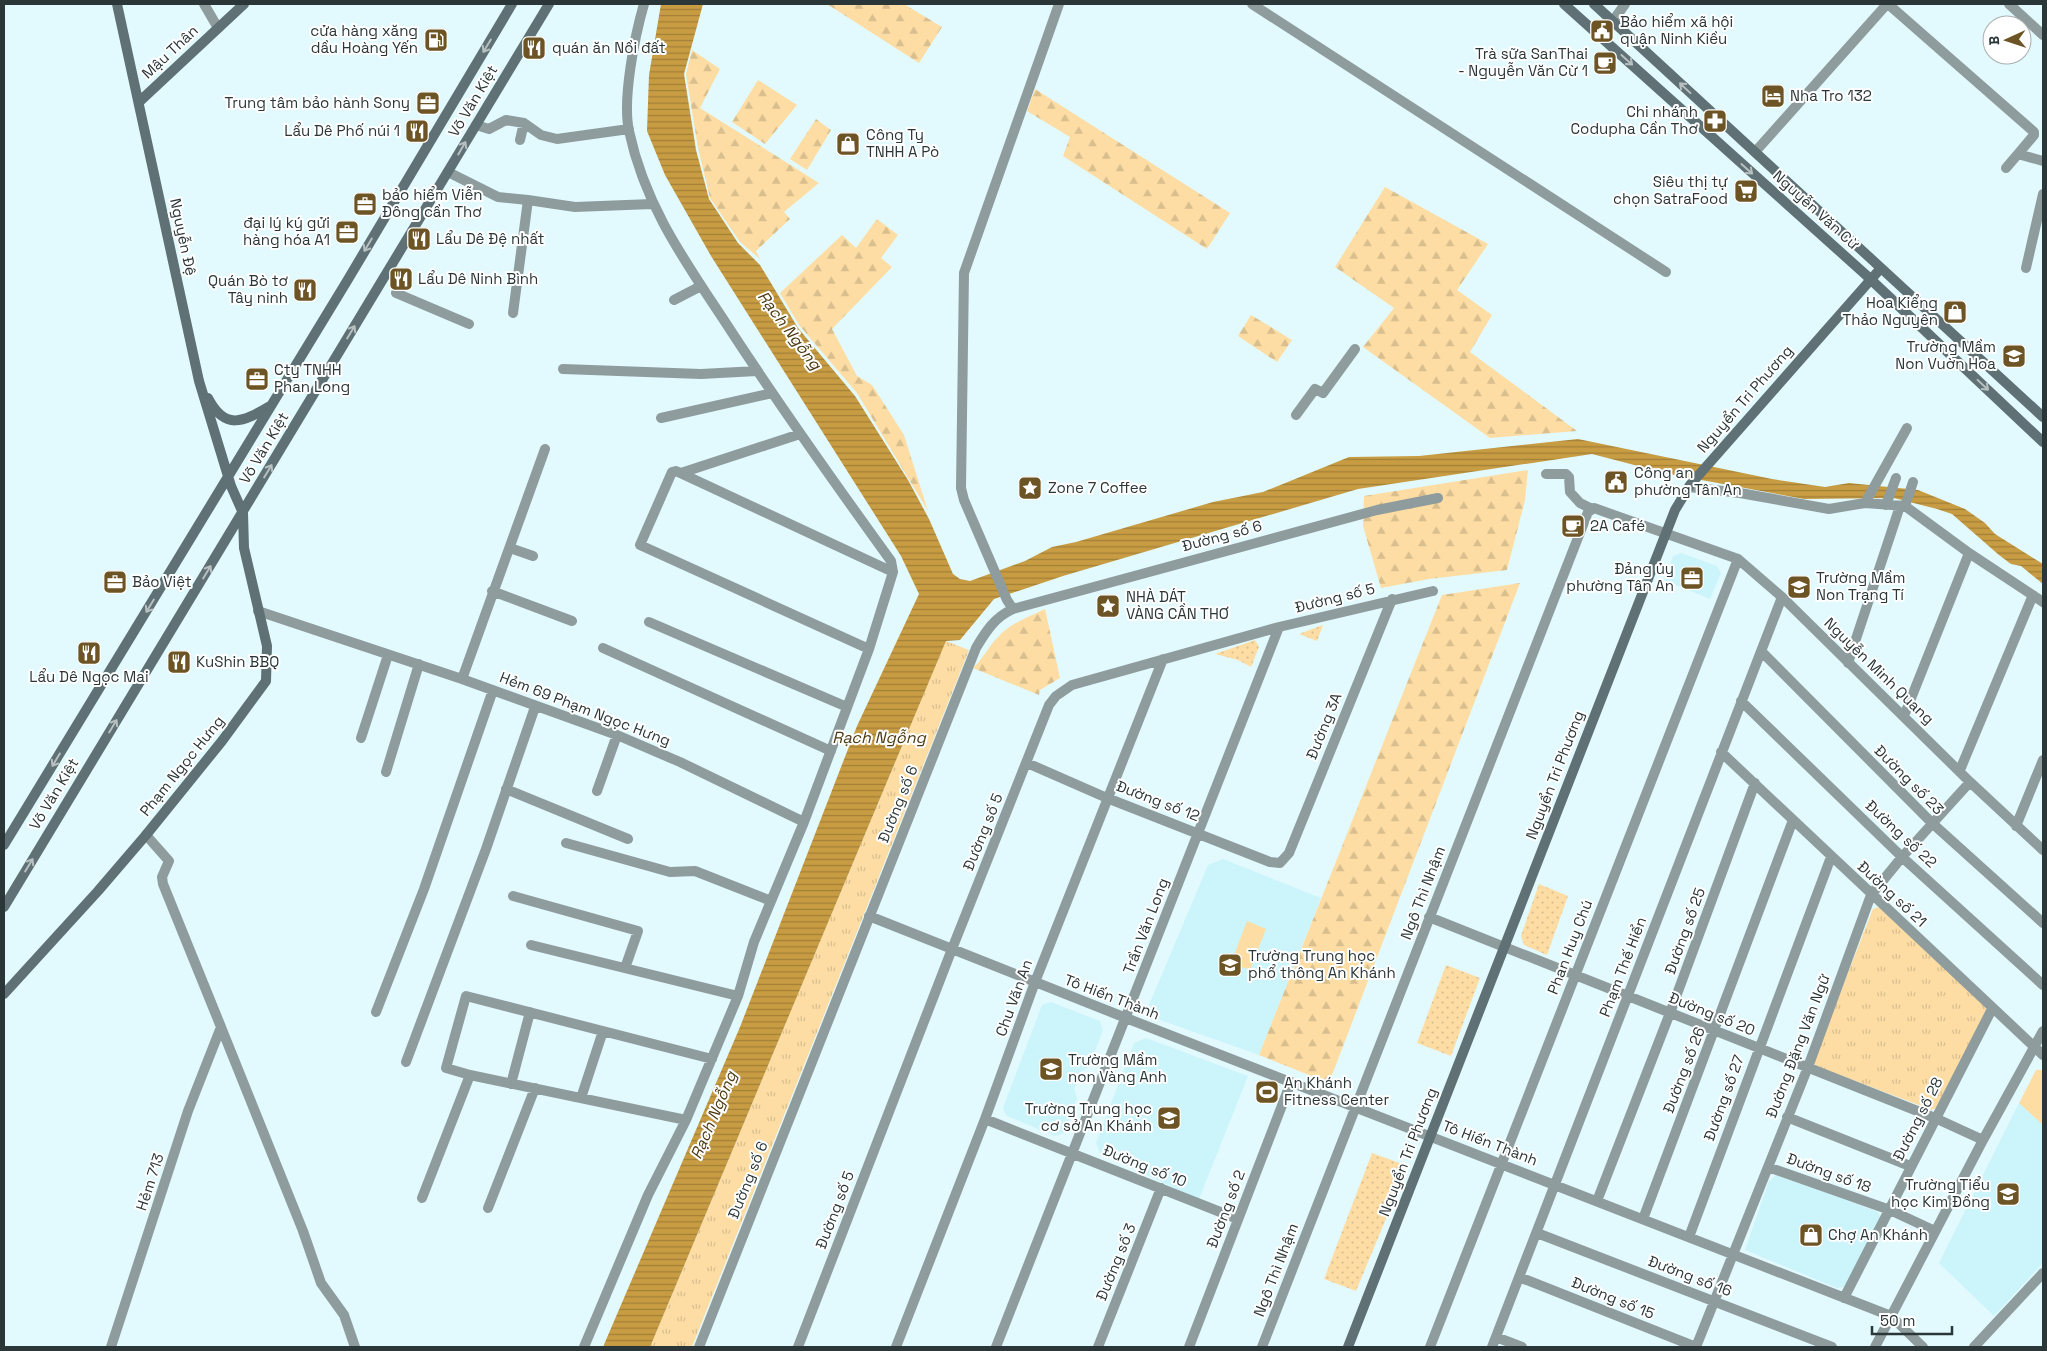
<svg xmlns="http://www.w3.org/2000/svg" width="2047" height="1351" font-family="'Space Grotesk',sans-serif">
<style>
.built{fill:#ccf4fb}
.grass{fill:url(#grass-dots)}
.forest{fill:url(#forest-firs)}
.park{fill:url(#park-tufts)}
.garden{fill:#fddda4}
.water{fill:url(#water-rules)}
.lines{fill:none;stroke-linecap:round;stroke-linejoin:round}
.street{stroke:#8f9c9e;stroke-width:10}
.secondary{stroke:#5f7174;stroke-width:10}
.oneway{stroke:#b7bfc0}
.labels{text-anchor:middle;stroke-width:4;stroke-linejoin:round;paint-order:stroke}
.poi-label{font-size:15px;fill:#2a3638;stroke:#fff;text-anchor:start}
.street-label{font-size:15px;fill:#2a3638;stroke:#fff}
.water-label{font-size:16px;font-style:italic;fill:#4b3913;stroke:#fff}
</style>
<defs>
<pattern id="grass-dots" width="8" height="8" patternUnits="userSpaceOnUse" patternTransform="scale(1.25)"><rect width="8" height="8" fill="#fddda4"/><path d="M2 2h.1M6 6h.1" fill="none" stroke="#d9be8e" stroke-width="1.8" stroke-linecap="round"/></pattern>
<pattern id="forest-firs" width="22" height="20" patternUnits="userSpaceOnUse" patternTransform="scale(1.25)"><rect width="22" height="20" fill="#fddda4"/><path d="M5 1l3.5 6h-7zM16 11l3.5 6h-7z" fill="#d9be8e"/></pattern>
<pattern id="park-tufts" width="24" height="20" patternUnits="userSpaceOnUse" patternTransform="scale(1.25)"><rect width="24" height="20" fill="#fddda4"/><path d="M3 7l-1-3M5 7V3M7 7l1-3M15 17l-1-3M17 17v-4M19 17l1-3" fill="none" stroke="#d9be8e"/></pattern>
<pattern id="water-rules" width="6" height="5" patternUnits="userSpaceOnUse" patternTransform="scale(1.25)"><rect width="6" height="5" fill="#c89c42"/><path d="M0 2.5h6" fill="none" stroke="#a38038"/></pattern>
</defs>
<rect width="100%" height="100%" fill="#e2fafe"/>
<path class="built" d="M1681,553L1717,566L1721,573L1710,599L1664,580L1673,556Z
M1223,859L1321,898L1259,1055L1149,1016L1146,1012L1208,865Z
M1051,1002L1100,1021L1103,1030L1089,1067L1080,1072L1074,1089L1077,1098L1064,1133L1055,1136L1007,1116L1003,1108L1042,1005Z
M1146,1038L1248,1076L1199,1199L1202,1201L1100,1153L1096,1143L1134,1043Z
M2019,1103L2043,1125V1263L1994,1316L1939,1263Z
M1780,1175L1878,1212L1881,1219L1844,1287L1837,1288L1745,1250L1769,1181L1775,1176Z"/>
<path class="grass" d="M1323,625L1317,641L1299,634Z
M1255,640L1259,647L1251,667L1238,660L1215,654Z
M1539,884L1568,896L1547,955L1524,945L1521,936Z
M1446,965L1480,978L1451,1056L1417,1043Z
M1372,1153L1408,1166L1356,1291L1324,1279Z"/>
<path class="forest" d="M827,4H904L942,27L919,63Z
M692,50L720,69L700,108L819,183L784,212L790,219L756,251L760,259L740,242L710,198L698,148L686,74Z
M758,80L797,105L765,144L732,122Z
M1035,89L1230,213L1207,249L1063,156L1070,137L1027,111Z
M816,119L831,130L807,170L790,159Z
M1385,187L1488,244L1457,290L1492,315L1470,352L1577,431L1490,438L1363,347L1394,308L1335,267Z
M877,219L898,235L881,258L892,267L832,329L857,376L872,385L904,435L928,511L857,393L799,325L780,293L842,235L856,248Z
M1251,315L1292,340L1277,362L1238,336Z
M1528,470L1525,500L1507,570L1429,579L1381,588L1363,526L1364,496Z
M1520,583L1329,1083L1259,1055L1442,595Z
M1045,609L1060,678L1040,690L1039,695L973,668C983,659 988,647 998,637C1010,623 1029,617 1045,609Z"/>
<path class="park" d="M946,641L969,650L692,1347H650Z
M1881,906L1986,1005V1013L1936,1108L1932,1110L1816,1066L1813,1062L1873,909Z"/>
<path class="garden" d="M1247,921L1266,929L1250,970L1231,963Z
M2036,1070H2043V1125L2019,1103Z"/>
<path class="water" d="M661,4H703L684,74L696,150L709,199L738,243L760,265L798,328L855,396L908,480L929,519L953,574L960,579L970,581L1025,561L1052,547L1076,542L1213,502L1263,492L1349,457L1419,456L1578,439L1772,479L1825,487L1849,483L1918,490L1965,509L1985,523L1995,534L2043,564V584L2021,566L2011,564L1999,555L1952,514L1937,509L1894,498L1804,499L1669,474L1592,454L1358,489L1063,576L994,599L960,640L946,641L650,1347H603L740,1027L857,726L919,594L901,556L711,256L665,175L647,131L649,75Z"/>
<g class="lines">
<path class="street" d="M204,4L218,28
M1252,4L1666,272
M1888,4L2034,132V135L2018,154L2043,161
M2009,4L2043,35
M1613,21L1625,4
M476,125L489,129L506,120L524,123L541,135L557,139L629,129
M520,140L524,123
M1755,152L1887,4
M2006,168L2018,154
M448,172L498,197L528,200L513,313
M528,200L575,207L652,204
M2026,268L2043,194
M396,293L469,324
M674,300L701,286
M563,369L701,374L757,371
M1296,415L1315,389L1323,393L1355,349
M661,418L772,393
M1907,428L1865,503L1905,506L1969,553L2043,602
M681,473L800,434
M1546,474H1566L1569,477L1570,492L1580,503L1592,509
M1689,487L1740,493L1829,509L1865,503
M1886,505L1896,478
M1905,506L1913,482
M510,548L533,556
M492,591L572,621
M1013,609L1007,600L964,500L961,488L964,273L1059,4
M258,611L462,679L617,735L680,762L804,822
M649,622L847,707
M603,648L831,751
M869,649L640,545L672,472L676,471L893,572
M1761,651L1932,823L2043,923
M1848,663L1900,506
M462,679L545,449
M1741,701L1902,857L2043,985
M1904,716L1969,553
M361,738L388,655
M1721,752L2043,1055
M1027,763L1107,798L1270,862L1280,863L1289,853L1392,599
M1960,770L2033,595
M386,772L419,664
M506,789L628,839
M597,791L617,735
M2016,826L2043,760
M566,843L670,872L695,871L771,901
M513,896L638,931L625,968
M869,916L1126,1018L1891,1316L1923,1347
M1429,917L1935,1118L1983,1140
M531,945L738,996L754,942L804,822L869,649L893,572L891,561C836,485 782,409 731,331C688,265 646,210 629,131C622,99 635,35 644,4
M376,1012L424,889L493,690
M221,1027L303,1231L321,1283L344,1315L355,1347
M712,1059L466,996L446,1068L470,1075L686,1120L738,996
M406,1062L486,849L535,707
M511,1084L530,1012
M581,1098L603,1031
M1787,1117L1910,1166
M985,1119L1238,1219
M1768,1167L1890,1210L1935,1231
M422,1198L470,1075
M1597,1201L1670,1013L1755,783
M488,1208L535,1088
M1643,1219L1793,820
M1537,1233L1832,1347
M1689,1237L1831,857
M1519,1277L1696,1347
M1844,1298L1992,1009
M1496,1337L1522,1347
M111,1347L188,1111L221,1027L163,884L162,877L169,861L146,835
M584,1347L648,1195L686,1120
M699,1347L976,648C986,631 995,617 1013,609L1377,510L1438,498
M798,1347L952,949L1049,705L1056,696L1072,685L1279,627L1433,591
M896,1347L985,1119L1035,982L1163,659
M996,1347L1279,627
M1098,1347L1161,1188
M1189,1347L1291,1082
M1262,1347L1588,512L1594,508L1738,559L1782,597L1970,782L2043,850
M1430,1347L1738,559
M1492,1347L1782,597
M1696,1347L1808,1067L1871,895L1902,857L1970,782
M1875,1347L1983,1140L2043,1031
M1974,1347L2043,1273"/>
<path class="secondary" d="M1564,4L1866,275L2043,442
M1594,4L2043,417
M139,102L244,4
M208,398C225,431 243,422 270,406
M4,845L347,281L512,4
M4,907L549,4
M4,994L98,891L146,835L222,741L266,681L267,646L244,548L243,513L231,486L199,381L117,4
M1348,1347L1675,510L1690,485L1881,268"/>
</g>
<defs><path id="oneway-shaft" d="M-6 0H5M1.5-3L5.5 0L1.5 3" fill="none" stroke-width="1.6" stroke-linecap="round" stroke-linejoin="round" transform="scale(1.25)"/></defs>
<g class="oneway">
<use href="#oneway-shaft" transform="translate(487 46) rotate(121)"/>
<use href="#oneway-shaft" transform="translate(1627 60) rotate(42)"/>
<use href="#oneway-shaft" transform="translate(1685 88) rotate(-137)"/>
<use href="#oneway-shaft" transform="translate(462 148) rotate(-60)"/>
<use href="#oneway-shaft" transform="translate(1747 169) rotate(42)"/>
<use href="#oneway-shaft" transform="translate(368 245) rotate(121)"/>
<use href="#oneway-shaft" transform="translate(351 332) rotate(-59)"/>
<use href="#oneway-shaft" transform="translate(1983 385) rotate(43)"/>
<use href="#oneway-shaft" transform="translate(268 471) rotate(-59)"/>
<use href="#oneway-shaft" transform="translate(207 572) rotate(-59)"/>
<use href="#oneway-shaft" transform="translate(150 606) rotate(121)"/>
<use href="#oneway-shaft" transform="translate(113 726) rotate(-59)"/>
<use href="#oneway-shaft" transform="translate(56 760) rotate(121)"/>
<use href="#oneway-shaft" transform="translate(29 865) rotate(-59)"/>
</g>
<defs>
<g id="civic-square" transform="scale(1.25)"><rect x="-9" y="-9" width="18" height="18" rx="4" fill="#6c5424" stroke="#fff"/><path d="M-.6-6.5H3V-4.5H.6V-3L4-1V1h2V6H-6V1h2V-1L-.6-3ZM-1.2 2.5V6h2.4V2.5Z" fill="#fff"/></g>
<g id="fuel-square" transform="scale(1.25)"><rect x="-9" y="-9" width="18" height="18" rx="4" fill="#6c5424" stroke="#fff"/><path d="M-5.5-6h7V0h2V4h1.3V-2.5L3-4.5l.8-.8L6-3V5H2.5V1h-1V6h-7ZM-4.2-4.7v3.2H.2V-4.7Z" fill="#fff"/></g>
<g id="restaurant-square" transform="scale(1.25)"><rect x="-9" y="-9" width="18" height="18" rx="4" fill="#6c5424" stroke="#fff"/><path d="M-5-6h1v4h1v-4h1v4h1v-4h1v5L-1.5 .5V6h-2V.5L-5-1ZM5-6V6H3V1.5H1.5Q1.5-4 5-6Z" fill="#fff"/></g>
<g id="cafe-square" transform="scale(1.25)"><rect x="-9" y="-9" width="18" height="18" rx="4" fill="#6c5424" stroke="#fff"/><path d="M-5.5-4.5H6V0H3Q3 3.5 0 3.5H-2.5Q-5.5 3.5-5.5 0ZM3-3.2v2h1.7v-2ZM-6 4.5H4V6H-6Z" fill="#fff"/></g>
<g id="hotel-square" transform="scale(1.25)"><rect x="-9" y="-9" width="18" height="18" rx="4" fill="#6c5424" stroke="#fff"/><path d="M-6-4.5h1.5V1H6V5H4.5V3h-9V5H-6ZM-4 0a1.8 1.8 0 1 1 3.6 0ZM.5 0V-2.5h3Q6-2.5 6 0Z" fill="#fff"/></g>
<g id="office-square" transform="scale(1.25)"><rect x="-9" y="-9" width="18" height="18" rx="4" fill="#6c5424" stroke="#fff"/><path d="M-6-3h4V-5.5h4V-3h4V5H-6ZM-1-4.5V-3h2v-1.5ZM-6 0V1H6V0Z" fill="#fff"/></g>
<g id="pharmacy-square" transform="scale(1.25)"><rect x="-9" y="-9" width="18" height="18" rx="4" fill="#6c5424" stroke="#fff"/><path d="M-2-6h4v4h4v4h-4v4h-4v-4h-4v-4h4Z" fill="#fff"/></g>
<g id="shop-square" transform="scale(1.25)"><rect x="-9" y="-9" width="18" height="18" rx="4" fill="#6c5424" stroke="#fff"/><path d="M-5-2.5h2.3a2.7 3.5 0 0 1 5.4 0H5L5.5 6h-11ZM-1.5-2.5h3a1.5 2.3 0 0 0-3 0Z" fill="#fff"/></g>
<g id="supermarket-square" transform="scale(1.25)"><rect x="-9" y="-9" width="18" height="18" rx="4" fill="#6c5424" stroke="#fff"/><path d="M-6-5.5h2.5l.6 2H6L4.5 2H-2.5L-4.4-4H-6ZM-1.5 3.2a1.3 1.3 0 1 0 .1 0ZM3 3.2a1.3 1.3 0 1 0 .1 0Z" fill="#fff"/></g>
<g id="school-square" transform="scale(1.25)"><rect x="-9" y="-9" width="18" height="18" rx="4" fill="#6c5424" stroke="#fff"/><path d="M0-5L7-2L0 1L-7-2ZM-4 1L0 2.5L4 1V4Q0 6-4 4Z" fill="#fff"/></g>
<g id="sight-square" transform="scale(1.25)"><rect x="-9" y="-9" width="18" height="18" rx="4" fill="#6c5424" stroke="#fff"/><path d="M0-6L1.8-2.2L6-1.7L2.9 1.2L3.7 5.4L0 3.3L-3.7 5.4L-2.9 1.2L-6-1.7L-1.8-2.2Z" fill="#fff"/></g>
<g id="stadium-square" transform="scale(1.25)"><rect x="-9" y="-9" width="18" height="18" rx="4" fill="#6c5424" stroke="#fff"/><path d="M0-5a6.5 5 0 1 0 0 10a6.5 5 0 1 0 0-10ZM-3.5-1.8h7v3.6h-7Z" fill="#fff"/></g>
</defs>
<g fill-rule="evenodd">
<use href="#civic-square" x="1602" y="31"/>
<use href="#fuel-square" x="436" y="40"/>
<use href="#restaurant-square" x="534" y="48"/>
<use href="#cafe-square" x="1605" y="63"/>
<use href="#hotel-square" x="1773" y="96"/>
<use href="#office-square" x="428" y="103"/>
<use href="#pharmacy-square" x="1715" y="121"/>
<use href="#restaurant-square" x="417" y="131"/>
<use href="#shop-square" x="848" y="144"/>
<use href="#supermarket-square" x="1746" y="191"/>
<use href="#office-square" x="365" y="204"/>
<use href="#office-square" x="347" y="232"/>
<use href="#restaurant-square" x="419" y="239"/>
<use href="#restaurant-square" x="401" y="279"/>
<use href="#restaurant-square" x="305" y="290"/>
<use href="#shop-square" x="1955" y="312"/>
<use href="#school-square" x="2014" y="356"/>
<use href="#office-square" x="257" y="379"/>
<use href="#civic-square" x="1616" y="482"/>
<use href="#sight-square" x="1030" y="488"/>
<use href="#cafe-square" x="1573" y="526"/>
<use href="#office-square" x="1692" y="578"/>
<use href="#office-square" x="115" y="582"/>
<use href="#school-square" x="1799" y="587"/>
<use href="#sight-square" x="1108" y="606"/>
<use href="#restaurant-square" x="89" y="653"/>
<use href="#restaurant-square" x="179" y="662"/>
<use href="#school-square" x="1230" y="965"/>
<use href="#school-square" x="1051" y="1069"/>
<use href="#stadium-square" x="1267" y="1092"/>
<use href="#school-square" x="1169" y="1118"/>
<use href="#school-square" x="2008" y="1194"/>
<use href="#shop-square" x="1811" y="1235"/>
</g>
<g class="labels">
<g class="poi-label">
<text x="1620" y="27">Bảo hiểm xã hội<tspan x="1620" dy="17">quận Ninh Kiều</tspan></text>
<text x="418" y="36" text-anchor="end">cửa hàng xăng<tspan x="418" dy="17">dầu Hoàng Yến</tspan></text>
<text x="552" y="53">quán ăn Nồi đất</text>
<text x="1588" y="59" text-anchor="end">Trà sữa SanThai<tspan x="1588" dy="17">- Nguyễn Văn Cừ 1</tspan></text>
<text x="1790" y="101">Nha Tro 132</text>
<text x="410" y="108" text-anchor="end">Trung tâm bảo hành Sony</text>
<text x="1698" y="117" text-anchor="end">Chi nhánh<tspan x="1698" dy="17">Codupha Cần Thơ</tspan></text>
<text x="400" y="136" text-anchor="end">Lẩu Dê Phố núi 1</text>
<text x="866" y="140">Công Ty<tspan x="866" dy="17">TNHH A Pò</tspan></text>
<text x="1728" y="187" text-anchor="end">Siêu thị tự<tspan x="1728" dy="17">chọn SatraFood</tspan></text>
<text x="382" y="200">bảo hiểm Viễn<tspan x="382" dy="17">Đông cần Thơ</tspan></text>
<text x="330" y="228" text-anchor="end">đại lý ký gửi<tspan x="330" dy="17">hàng hóa A1</tspan></text>
<text x="436" y="244">Lẩu Dê Đệ nhất</text>
<text x="418" y="284">Lẩu Dê Ninh Bình</text>
<text x="288" y="286" text-anchor="end">Quán Bò tơ<tspan x="288" dy="17">Tây ninh</tspan></text>
<text x="1938" y="308" text-anchor="end">Hoa Kiểng<tspan x="1938" dy="17">Thảo Nguyên</tspan></text>
<text x="1996" y="352" text-anchor="end">Trường Mầm<tspan x="1996" dy="17">Non Vuờn Hoa</tspan></text>
<text x="274" y="375">Cty TNHH<tspan x="274" dy="17">Phan Long</tspan></text>
<text x="1634" y="478">Công an<tspan x="1634" dy="17">phường Tân An</tspan></text>
<text x="1048" y="493">Zone 7 Coffee</text>
<text x="1590" y="531">2A Café</text>
<text x="1674" y="574" text-anchor="end">Đảng ủy<tspan x="1674" dy="17">phường Tân An</tspan></text>
<text x="1816" y="583">Trường Mầm<tspan x="1816" dy="17">Non Trạng Tí</tspan></text>
<text x="132" y="587">Bảo Việt</text>
<text x="1126" y="602">NHÀ DÁT<tspan x="1126" dy="17">VÀNG CẦN THƠ</tspan></text>
<text x="196" y="667">KuShin BBQ</text>
<text x="89" y="682" text-anchor="middle">Lẩu Dê Ngọc Mai</text>
<text x="1248" y="961">Trường Trung học<tspan x="1248" dy="17">phổ thông An Khánh</tspan></text>
<text x="1068" y="1065">Trường Mầm<tspan x="1068" dy="17">non Vàng Anh</tspan></text>
<text x="1284" y="1088">An Khánh<tspan x="1284" dy="17">Fitness Center</tspan></text>
<text x="1152" y="1114" text-anchor="end">Trường Trung học<tspan x="1152" dy="17">cơ sở An Khánh</tspan></text>
<text x="1990" y="1190" text-anchor="end">Trường Tiểu<tspan x="1990" dy="17">học Kim Đồng</tspan></text>
<text x="1828" y="1240">Chợ An Khánh</text>
</g>
<g class="street-label">
<text transform="translate(170 52) rotate(-43)" y="5">Mậu Thân</text>
<text transform="translate(473 101) rotate(-59)" y="5">Võ Văn Kiệt</text>
<text transform="translate(1816 210) rotate(42)" y="5">Nguyễn Văn Cừ</text>
<text transform="translate(183 237) rotate(78)" y="5">Nguyễn Đệ</text>
<text transform="translate(1745 399) rotate(-49)" y="5">Nguyển Tri Phương</text>
<text transform="translate(264 448) rotate(-59)" y="5">Võ Văn Kiệt</text>
<text transform="translate(1222 536) rotate(-15)" y="5">Đường số 6</text>
<text transform="translate(1335 598) rotate(-14)" y="5">Đường số 5</text>
<text transform="translate(1879 671) rotate(44)" y="5">Nguyễn Minh Quang</text>
<text transform="translate(585 709) rotate(21)" y="5">Hẻm 69 Phạm Ngọc Hưng</text>
<text transform="translate(1324 726) rotate(-68)" y="5">Đường 3A</text>
<text transform="translate(182 766) rotate(-51)" y="5">Phạm Ngọc Hưng</text>
<text transform="translate(1555 775) rotate(-69)" y="5">Nguyển Tri Phương</text>
<text transform="translate(1909 780) rotate(45)" y="5">Đường số 23</text>
<text transform="translate(54 794) rotate(-59)" y="5">Võ Văn Kiệt</text>
<text transform="translate(1158 801) rotate(21)" y="5">Đường số 12</text>
<text transform="translate(898 804) rotate(-68)" y="5">Đường số 6</text>
<text transform="translate(983 832) rotate(-68)" y="5">Đường số 5</text>
<text transform="translate(1901 834) rotate(43)" y="5">Đường số 22</text>
<text transform="translate(1423 893) rotate(-69)" y="5">Ngô Thì Nhậm</text>
<text transform="translate(1892 894) rotate(43)" y="5">Đường số 21</text>
<text transform="translate(1146 926) rotate(-69)" y="5">Trần Văn Long</text>
<text transform="translate(1685 931) rotate(-70)" y="5">Đường số 25</text>
<text transform="translate(1570 947) rotate(-69)" y="5">Phan Huy Chú</text>
<text transform="translate(1623 967) rotate(-69)" y="5">Phạm Thế Hiển</text>
<text transform="translate(1112 997) rotate(21)" y="5">Tô Hiến Thành</text>
<text transform="translate(1014 998) rotate(-70)" y="5">Chu Văn An</text>
<text transform="translate(1712 1014) rotate(22)" y="5">Đường số 20</text>
<text transform="translate(1798 1046) rotate(-69)" y="5">Đường Đặng Văn Ngữ</text>
<text transform="translate(1684 1070) rotate(-69)" y="5">Đường số 26</text>
<text transform="translate(1724 1098) rotate(-70)" y="5">Đường số 27</text>
<text transform="translate(1918 1119) rotate(-63)" y="5">Đường số 28</text>
<text transform="translate(1490 1143) rotate(21)" y="5">Tô Hiến Thành</text>
<text transform="translate(1408 1152) rotate(-69)" y="5">Nguyển Tri Phương</text>
<text transform="translate(1145 1166) rotate(22)" y="5">Đường số 10</text>
<text transform="translate(1829 1173) rotate(20)" y="5">Đường số 18</text>
<text transform="translate(748 1180) rotate(-68)" y="5">Đường số 6</text>
<text transform="translate(150 1182) rotate(-72)" y="5">Hẻm 713</text>
<text transform="translate(1226 1209) rotate(-69)" y="5">Đường số 2</text>
<text transform="translate(835 1210) rotate(-69)" y="5">Đường số 5</text>
<text transform="translate(1116 1262) rotate(-68)" y="5">Đường số 3</text>
<text transform="translate(1276 1270) rotate(-69)" y="5">Ngô Thì Nhậm</text>
<text transform="translate(1690 1276) rotate(21)" y="5">Đường số 16</text>
<text transform="translate(1613 1298) rotate(22)" y="5">Đường số 15</text>
</g>
<g class="water-label">
<text transform="translate(790 330) rotate(53)" y="6">Rạch Ngỗng</text>
<text x="879" y="743">Rạch Ngỗng</text>
<text transform="translate(713 1115) rotate(-67)" y="6">Rạch Ngỗng</text>
</g>
</g>
<rect width="2047" height="1351" fill="none" stroke="#2a3638" stroke-width="10"/>
<g transform="translate(2007 40) rotate(267)"><circle r="24" fill="#ffffff" stroke="#aaafaf"/>
<path d="M0-4L9 19L0 12L-9 19Z" fill="#6c5424"/>
<text y="-8" font-size="14" font-weight="bold" text-anchor="middle" fill="#2a3638">B</text>
</g>
<path d="M1872 1326v8h80v-8" fill="none" stroke="#2a3638" stroke-width="2.5"/>
<text x="1880" y="1326" font-size="15" fill="#2a3638" stroke="#ffffff" stroke-width="4" paint-order="stroke">50 m</text>
</svg>
